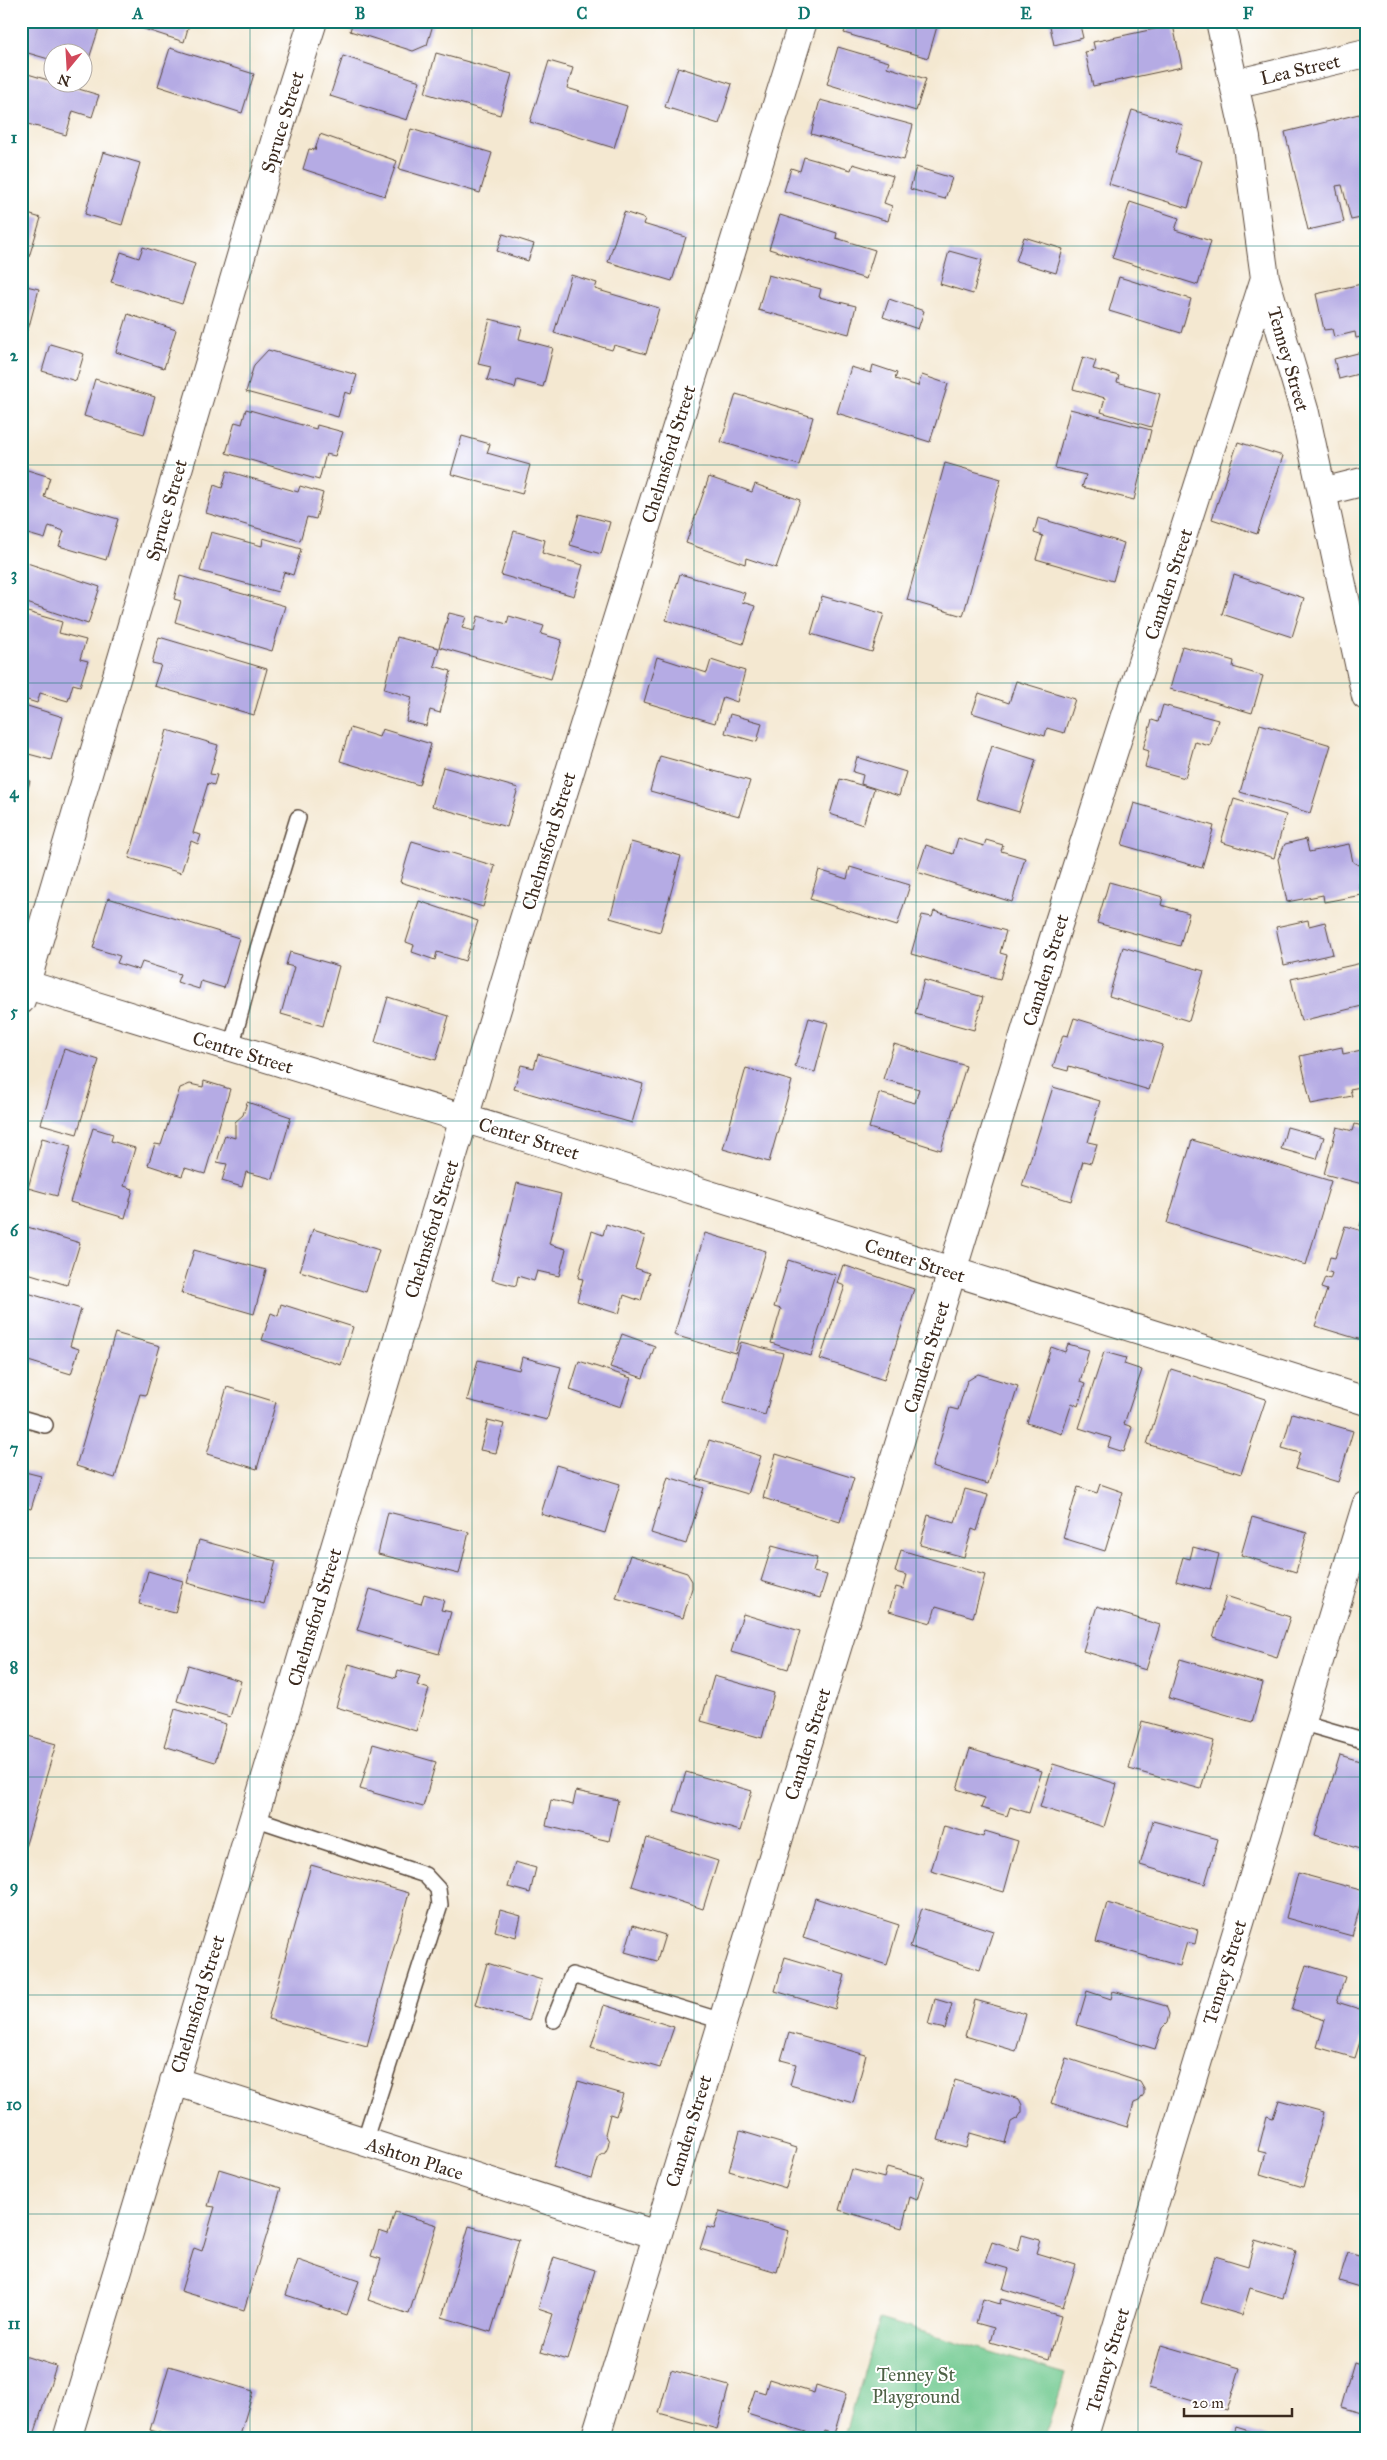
<svg xmlns="http://www.w3.org/2000/svg" width="1387" height="2460" font-family="'IM FELL Great Primer',serif">
<style>
.green{fill:#70c98f;stroke:#567a56}
.building{fill:#b5abe4}
.lines{fill:none;stroke-linecap:round;stroke-linejoin:round}
.lane-casing{stroke:#574639;stroke-width:18}
.street-casing{stroke:#574639;stroke-width:30}
.secondary-casing{stroke:#574639;stroke-width:30}
.lane{stroke:#fff;stroke-width:15}
.street{stroke:#fff;stroke-width:28}
.secondary{stroke:#fff;stroke-width:28}
.grid{fill:none;stroke:#0f766e;stroke-width:1;stroke-opacity:0.55}
.labels{text-anchor:middle;stroke-width:4;stroke-linejoin:round;paint-order:stroke}
.street-label{font-size:19px;fill:#3b2a1e;stroke:#fff}
.park-label{font-size:19px;fill:#4e6246;stroke:#fff}
.neatline{fill:none;stroke:#0f766e;stroke-width:2}
.grid-label{font-size:16px;text-anchor:middle;font-weight:bold;fill:#0f766e}
</style>
<rect width="100%" height="100%" fill="#fff"/>
<filter id="ink" filterUnits="userSpaceOnUse"><feTurbulence type="fractalNoise" baseFrequency=".02" numOctaves="2"/><feDisplacementMap in="SourceGraphic" scale="10" xChannelSelector="R" yChannelSelector="G"/><feConvolveMatrix kernelMatrix="1 2 1 2 8 2 1 2 1" color-interpolation-filters="sRGB"/></filter>
<filter id="wash" filterUnits="userSpaceOnUse"><feTurbulence type="fractalNoise" baseFrequency=".0096" numOctaves="4" result="noise"/><feDisplacementMap in="SourceGraphic" scale="20" xChannelSelector="R" yChannelSelector="G"/><feGaussianBlur stdDeviation="1.12" result="paint"/><feColorMatrix in="noise" values="0 0 0 0 0 0 0 0 0 0 0 0 0 0 0 0 0 1.4 0 .05"/><feComposite in="paint" operator="in"/></filter>
<g filter="url(#wash)">
<rect width="100%" height="100%" fill="#f4e8d1"/>
<path class="green" d="M880,2319L1065,2374L1045,2439H844Z"/>
<g id="blocks">
<path class="building" d="M21,21H87L100,25L85,71L82,70V52H52V60L21,51Z
M143,21H190L184,42L141,28Z
M353,21H434L427,45L413,51L350,31Z
M848,21H933L938,23L928,58L844,33Z
M1049,21H1079L1083,38L1054,45Z
M1173,25L1182,67L1093,86L1085,52L1095,50L1093,42Z
M838,47L889,62L887,67L926,79L916,111L827,84Z
M170,48L254,74L242,113L158,86Z
M436,53L512,74L500,115L425,93Z
M343,56L420,81L407,120L330,96Z
M549,61L573,68L567,88L627,106L614,148L530,122Z
M678,67L732,84L719,124L665,107Z
M21,72L99,95L92,117L73,111L66,135L21,122Z
M820,100L913,125L904,160L811,134Z
M1132,110L1183,125L1175,153L1202,161L1188,208L1109,184Z
M1359,114L1366,144V217L1351,220L1342,185L1336,186L1344,222L1308,230L1285,132Z
M411,129L492,153L480,193L399,169Z
M320,134L397,161L385,196L303,169L309,149L315,150Z
M103,152L140,163L122,225L85,214Z
M804,157L851,170L853,164L893,176L884,203L892,206L888,221L784,191L791,168L800,171Z
M916,167L952,178L945,199L910,189Z
M21,180L29,182L24,202H21Z
M1130,202L1179,218L1175,230L1211,241L1198,285L1112,258Z
M21,212L41,218L28,260L21,258Z
M624,212L645,219L643,224L686,237L672,281L608,262Z
M780,215L837,233L836,238L875,250L866,279L769,249Z
M503,234L534,244L528,261L497,251Z
M1024,237L1063,249L1056,273L1016,261Z
M143,247L195,264L182,304L111,282L121,252L139,258Z
M949,251L982,260L973,294L940,284Z
M571,275L597,283L595,289L659,308L646,354L614,345L612,350L554,333Z
M768,275L821,289L819,297L856,306L849,334L758,310Z
M1119,277L1191,299L1181,333L1109,311Z
M1366,283V336L1356,338L1355,332L1334,337L1332,329L1324,330L1316,294Z
M22,285L39,289L28,330L21,328Z
M889,299L924,311L918,329L883,317Z
M128,314L176,330L164,368L116,352Z
M490,319L522,327L519,339L553,348L543,387L517,380L515,388L487,380L491,367L478,364Z
M50,344L84,354L76,381L42,371Z
M268,350L357,375L351,394L345,392L338,417L246,392L254,365Z
M1366,351V402L1365,403L1358,374L1339,379L1334,359Z
M1083,357L1096,361L1093,369L1119,376L1117,382L1160,394L1151,427L1101,412L1105,398L1073,389Z
M873,365L897,373L895,379L918,386L922,375L948,384L930,442L837,413L851,367L871,373Z
M95,379L155,397L144,434L84,416Z
M736,394L813,417L799,465L721,442Z
M246,409L316,429L317,425L343,432L335,456L326,454L319,480L226,453L235,422L242,424Z
M1070,409L1151,430L1134,500L1082,487L1086,475L1055,468Z
M462,436L490,444L487,453L530,465L522,494L451,474Z
M1238,442L1283,456L1257,534L1212,519Z
M945,463L1001,479L963,616L907,600Z
M21,468L50,477L44,497L118,519L106,560L59,546L64,531L49,526L45,539L21,532L28,508L21,506Z
M227,471L298,492L300,486L323,493L316,519L307,517L300,541L206,513L214,485L222,488Z
M709,477L752,492L755,484L800,500L776,568L746,558L745,564L686,543Z
M579,514L610,522L601,554L570,545Z
M1038,518L1124,543L1113,581L1036,559L1043,536L1034,533Z
M514,531L545,540L542,553L583,565L574,596L501,575Z
M211,532L262,546L263,538L301,549L293,575L284,572L278,592L200,571Z
M21,561L100,587L88,624L21,601Z
M680,574L745,593L742,602L755,606L743,644L666,620Z
M1234,575L1304,598L1292,637L1222,614Z
M180,576L285,606L272,651L175,622L181,601L174,599Z
M822,596L884,614L872,652L811,634Z
M24,611L62,622L59,633L86,640L80,659L88,661L80,686L73,684L68,701L40,693L37,703L21,698V620Z
M449,613L466,617L462,628L474,631L478,616L507,624L509,616L544,626L541,634L562,640L551,679L439,647Z
M159,637L267,669L254,715L154,686L161,665L152,663Z
M397,637L439,648L434,666L451,671L440,713L430,710L426,726L406,721L412,697L384,689Z
M1182,646L1234,661L1233,667L1263,676L1252,713L1170,689Z
M657,657L707,673L711,660L745,671L737,702L723,697L715,723L644,702Z
M1016,681L1075,699L1064,733L1047,728L1045,736L972,713L979,693L1009,703Z
M21,704L63,717L51,760L21,752Z
M1163,705L1218,720L1210,746L1195,742L1185,778L1145,767L1149,751L1143,749L1152,720L1158,722Z
M730,714L762,723L757,742L725,733Z
M1260,724L1331,745L1310,813L1240,792Z
M350,728L379,737L382,729L431,744L419,785L340,761Z
M167,730L218,745L210,774L217,775L214,785L208,783L193,833L201,835L198,844L191,841L181,873L129,858Z
M992,746L1036,760L1019,812L976,799Z
M660,756L750,781L739,816L650,791Z
M857,757L906,772L899,796L861,784L863,775L853,772Z
M443,767L518,788L507,827L432,806Z
M21,779L30,781L22,811H21Z
M840,779L874,789L863,825L830,814Z
M1234,799L1286,815L1274,858L1221,842Z
M1134,803L1214,826L1202,868L1122,845Z
M958,838L984,846L986,840L1003,845L1001,851L1025,858L1012,902L917,872L926,845L953,854Z
M1306,839L1309,852L1349,844L1353,862L1360,866L1363,872V878L1359,884L1362,895L1324,902L1323,895L1287,902L1278,859L1285,844Z
M412,841L495,866L483,907L400,882Z
M631,842L681,856L660,932L610,918Z
M850,867L910,885L897,926L810,899L819,870L847,879Z
M1109,882L1163,897L1161,905L1189,913L1180,946L1097,923Z
M108,898L239,938L224,988L201,981L199,989L177,982L180,974L142,962L139,970L117,963L120,956L93,948Z
M419,901L478,921L465,961L437,952L435,960L412,952L414,945L406,942Z
M934,911L1006,931L1000,953L1007,955L1000,979L911,954L922,915L932,917Z
M1308,920L1309,926L1325,922L1333,954L1284,965L1276,927Z
M1123,947L1204,971L1189,1021L1109,996Z
M290,952L339,966L323,1026L281,1014L294,967L286,965Z
M1366,962V1005L1301,1021L1291,979Z
M924,980L983,997L974,1030L915,1014Z
M388,997L449,1016L436,1060L375,1042Z
M809,1018L828,1023L815,1072L795,1067Z
M1074,1018L1163,1045L1149,1090L1069,1066L1068,1071L1053,1067L1063,1035L1068,1036Z
M894,1044L966,1066L941,1150L869,1128L879,1093L915,1103L919,1089L883,1079Z
M1342,1047L1343,1054L1366,1049V1086L1350,1089L1352,1096L1311,1104L1300,1056Z
M64,1049L99,1060L77,1134L41,1124Z
M538,1054L643,1084L632,1123L514,1089L521,1065L534,1068Z
M746,1068L792,1081L769,1162L723,1149Z
M204,1081L230,1089L205,1174L185,1168L182,1176L148,1165L155,1144L161,1145L180,1088L190,1084L203,1087Z
M1053,1087L1100,1101L1088,1142L1097,1144L1091,1163L1083,1161L1071,1201L1022,1186Z
M247,1102L291,1117L273,1179L246,1172L242,1187L222,1181L227,1164L217,1162L225,1135L235,1138V1122L243,1115Z
M1355,1124L1366,1127V1185L1324,1174L1337,1127L1353,1131Z
M1287,1127L1324,1137L1317,1159L1281,1149Z
M93,1128L113,1134L111,1141L135,1148L124,1186L133,1189L125,1218L70,1202Z
M42,1138L71,1146L57,1196L28,1188Z
M1192,1140L1331,1181L1306,1265L1167,1223Z
M517,1183L561,1194L549,1244L566,1249L559,1276L537,1271L534,1281L518,1276L516,1286L492,1280Z
M1365,1209H1366V1227L1360,1226Z
M606,1224L645,1236L635,1268L649,1273L641,1301L624,1295L619,1314L577,1301L583,1279L578,1278L592,1231L603,1235Z
M21,1225L80,1243L67,1285L21,1271Z
M1345,1226L1366,1232L1365,1341L1315,1326L1327,1290L1321,1288L1325,1277L1330,1279L1332,1273L1326,1271L1330,1257L1335,1258Z
M313,1229L379,1250L366,1292L300,1271Z
M705,1233L766,1251L735,1353L674,1335Z
M194,1250L266,1270L254,1314L181,1293Z
M788,1260L836,1275L811,1356L771,1343L781,1309L774,1307Z
M843,1265L914,1289L884,1380L820,1359L845,1286L837,1283Z
M21,1291L81,1309L70,1346L79,1349L71,1374L25,1360L28,1349L21,1347Z
M281,1304L353,1327L341,1365L262,1340L271,1313L278,1316Z
M115,1333L160,1346L146,1395L140,1394L115,1478L76,1466Z
M622,1334L655,1346L643,1378L610,1367Z
M741,1342L783,1353L765,1415L723,1403Z
M1068,1344L1089,1350L1080,1382L1085,1384L1078,1406L1072,1403L1062,1434L1027,1423L1051,1347L1065,1352Z
M1104,1352L1126,1358L1124,1364L1142,1370L1124,1424L1132,1427L1124,1452L1108,1447L1111,1438L1079,1428Z
M522,1357L561,1367L547,1420L467,1400L478,1360L519,1370Z
M579,1361L631,1378L621,1407L570,1390Z
M1171,1369L1266,1399L1241,1474L1147,1444Z
M978,1374L1018,1386L988,1484L932,1467L950,1408L958,1410L967,1381Z
M227,1387L276,1402L257,1469L207,1454Z
M1292,1413L1353,1431L1338,1482L1295,1469L1300,1453L1282,1448Z
M488,1420L504,1424L496,1453L480,1450Z
M709,1440L761,1456L748,1494L697,1479Z
M776,1454L854,1478L840,1522L763,1498Z
M556,1465L620,1484L605,1533L541,1514Z
M21,1471L41,1476L31,1509L21,1506Z
M668,1477L704,1488L686,1544L651,1533Z
M1100,1484L1123,1492L1105,1551L1063,1538L1078,1487L1097,1493Z
M965,1489L988,1495L977,1531L972,1529L964,1557L920,1545L928,1515L955,1523Z
M388,1512L469,1532L459,1574L378,1554Z
M1252,1517L1307,1533L1296,1572L1241,1555Z
M199,1540L276,1561L264,1604L187,1583Z
M772,1546L817,1558L813,1572L827,1575L820,1598L761,1581Z
M1193,1547L1219,1554L1210,1590L1176,1581L1183,1557L1190,1559Z
M901,1550L985,1575L973,1617L936,1606L931,1623L889,1611L896,1587L903,1589L907,1575L895,1572Z
M630,1555L687,1573L692,1581V1588L683,1618L616,1598Z
M148,1571L183,1581L175,1613L139,1604Z
M370,1589L421,1604L424,1594L444,1600L441,1610L451,1612L439,1654L357,1630Z
M1226,1596L1290,1617L1277,1657L1213,1637Z
M1097,1606L1160,1625L1146,1670L1083,1651Z
M743,1614L800,1631L788,1669L731,1652Z
M1180,1659L1263,1683L1252,1722L1169,1698Z
M349,1664L396,1678L398,1670L420,1676L417,1685L429,1689L416,1731L336,1707Z
M188,1665L241,1681L230,1717L177,1701Z
M714,1676L774,1693L762,1738L701,1721Z
M175,1709L226,1724L215,1762L164,1746Z
M1142,1721L1214,1741L1201,1789L1129,1769Z
M21,1734L56,1744L23,1854H21Z
M373,1744L436,1762L423,1807L360,1789Z
M970,1749L1042,1771L1029,1813L1010,1807L1007,1816L981,1808L985,1798L957,1789Z
M1340,1755L1366,1763V1851L1315,1835Z
M1053,1764L1117,1784L1104,1827L1040,1807Z
M686,1772L752,1791L740,1831L674,1811Z
M576,1791L618,1800L609,1841L546,1826L551,1800L573,1805Z
M1153,1821L1218,1839L1205,1884L1140,1865Z
M944,1826L983,1837L985,1831L1018,1841L1004,1892L931,1871Z
M647,1838L718,1861L703,1909L632,1886Z
M515,1862L536,1868L530,1893L508,1887Z
M311,1865L409,1893L367,2046L268,2019Z
M1298,1873L1364,1891L1352,1936L1286,1918Z
M815,1898L899,1925L887,1965L803,1938Z
M1107,1903L1198,1930L1195,1944L1187,1942L1180,1966L1096,1942Z
M922,1908L993,1931L980,1970L910,1947Z
M500,1910L521,1916L516,1937L495,1931Z
M633,1925L665,1935L657,1961L625,1952Z
M785,1957L845,1975L835,2009L775,1991Z
M487,1963L542,1980L529,2021L475,2005Z
M1306,1965L1345,1977L1337,2002L1366,2011V2022L1355,2058L1317,2047L1325,2020L1292,2010Z
M1087,1991L1111,1999L1113,1991L1166,2006L1169,2014L1167,2023L1162,2028L1155,2049L1077,2025Z
M935,1999L952,2004L945,2029L928,2025Z
M975,2000L1026,2014L1016,2051L965,2036Z
M604,2005L674,2027L660,2068L591,2048Z
M789,2033L866,2055L853,2103L790,2085L796,2064L781,2060Z
M1066,2058L1140,2082L1144,2089V2094L1139,2101L1134,2103L1127,2127L1051,2103Z
M955,2080L1019,2099L1022,2105V2112L1018,2118L1011,2122L1005,2143L970,2133L966,2148L938,2140Z
M578,2081L623,2094L616,2116L610,2114L605,2134L609,2141L608,2147L605,2153L599,2156L592,2179L553,2167Z
M1279,2100L1324,2112L1303,2187L1260,2174L1266,2153L1258,2151L1267,2116L1273,2118Z
M740,2131L797,2148L786,2188L729,2171Z
M887,2167L924,2177L917,2200L910,2197L902,2228L839,2210L851,2169L884,2178Z
M219,2169L281,2188L244,2310L181,2291L194,2248L202,2251L215,2207L208,2206Z
M720,2211L789,2231L777,2272L700,2249L707,2227L714,2229Z
M395,2212L437,2225L409,2314L368,2300L381,2259L371,2256L379,2231L388,2234Z
M469,2226L519,2240L491,2332L442,2317Z
M1022,2235L1040,2240L1036,2253L1076,2265L1063,2307L1003,2289L1009,2269L985,2262L992,2242L1018,2251Z
M1255,2240L1296,2252L1283,2298L1250,2288L1242,2315L1201,2303L1215,2256L1248,2266Z
M1348,2253L1366,2258V2289L1339,2281Z
M554,2257L595,2270L568,2360L541,2352L553,2314L538,2309Z
M298,2260L359,2281L347,2315L286,2295Z
M983,2299L1000,2304L1001,2299L1061,2316L1049,2359L990,2342L994,2328L976,2323Z
M1161,2345L1240,2368L1227,2411L1149,2388Z
M21,2355L56,2366L34,2435L30,2439H21Z
M1354,2362L1366,2366V2414L1341,2407Z
M169,2366L253,2391L239,2439H180L150,2430Z
M671,2370L729,2386L717,2429L659,2413Z
M769,2379L814,2393L816,2385L846,2394L834,2434L824,2431L822,2437L747,2414L755,2390L765,2393Z
M1236,2427L1272,2438V2439H1233Z"/>
</g>
</g>
<g filter="url(#ink)">
<use href="#blocks" fill-opacity="0" stroke="#574639" stroke-width="1"/>
<g class="lines">
<g class="lane-casing">
<path id="lane" d="M231,1048L253,965L298,818
M21,1418L45,1425
M1300,1722L1366,1741
M254,1818L425,1875L438,1889L440,1905L364,2142
M554,2020L572,1975L722,2021"/>
</g>
<g class="street-casing">
<path id="street" d="M1220,21L1246,138L1265,278L1305,413L1366,696
M1234,84L1366,53
M1322,492L1366,481
M21,1000L276,138L313,21
M174,2081L657,2235
M67,2439L520,932L803,21
M595,2439L1057,928L1265,278
M1083,2439L1366,1506"/>
</g>
<g class="secondary-casing">
<path id="secondary" d="M21,983L515,1134L1366,1401"/>
</g>
<use href="#lane" class="lane"/>
<use href="#street" class="street"/>
<use href="#secondary" class="secondary"/>
</g>
</g>
<path class="grid" d="M250,21V2439M472,21V2439M694,21V2439M916,21V2439M1138,21V2439M21,246H1366M21,465H1366M21,683H1366M21,902H1366M21,1121H1366M21,1339H1366M21,1558H1366M21,1777H1366M21,1995H1366M21,2214H1366"/>
<g class="labels">
<g class="street-label">
<text transform="translate(1300 69) rotate(-13)" y="7">Lea Street</text>
<text transform="translate(282 122) rotate(-73)" y="7">Spruce Street</text>
<text transform="translate(1289 359) rotate(74)" y="7">Tenney Street</text>
<text transform="translate(668 454) rotate(-73)" y="7">Chelmsford Street</text>
<text transform="translate(166 510) rotate(-74)" y="7">Spruce Street</text>
<text transform="translate(1168 584) rotate(-72)" y="7">Camden Street</text>
<text transform="translate(548 841) rotate(-73)" y="7">Chelmsford Street</text>
<text transform="translate(1045 970) rotate(-73)" y="7">Camden Street</text>
<text transform="translate(243 1052) rotate(17)" y="7">Centre Street</text>
<text transform="translate(529 1138) rotate(17)" y="7">Center Street</text>
<text transform="translate(431 1229) rotate(-73)" y="7">Chelmsford Street</text>
<text transform="translate(915 1260) rotate(18)" y="7">Center Street</text>
<text transform="translate(926 1357) rotate(-73)" y="7">Camden Street</text>
<text transform="translate(314 1617) rotate(-73)" y="7">Chelmsford Street</text>
<text transform="translate(807 1744) rotate(-73)" y="7">Camden Street</text>
<text transform="translate(1224 1972) rotate(-73)" y="7">Tenney Street</text>
<text transform="translate(197 2004) rotate(-73)" y="7">Chelmsford Street</text>
<text transform="translate(688 2131) rotate(-73)" y="7">Camden Street</text>
<text transform="translate(415 2158) rotate(18)" y="7">Ashton Place</text>
<text transform="translate(1107 2360) rotate(-73)" y="7">Tenney Street</text>
</g>
<g class="park-label">
<text x="916" y="2381">Tenney St<tspan x="916" dy="22">Playground</tspan></text>
</g>
</g>
<rect width="1387" height="2460" fill="none" stroke="#fff" stroke-width="55"/>
<g transform="translate(68 68) rotate(198)"><circle r="24" fill="#ffffff" stroke="#b1aaa5"/>
<path d="M0-4L9 19L0 12L-9 19Z" fill="#d1495b"/>
<text y="-8" font-size="14" font-weight="bold" text-anchor="middle" fill="#3b2a1e">N</text>
</g>
<path d="M1184 2408v8h108v-8" fill="none" stroke="#3b2a1e" stroke-width="2.5"/>
<text x="1192" y="2408" font-size="15" fill="#3b2a1e" stroke="#ffffff" stroke-width="4" paint-order="stroke">20 m</text>
<rect x="28" y="28" width="1332" height="2404" class="neatline"/>
<g class="grid-label">
<text x="138" y="19">A</text>
<text x="360" y="19">B</text>
<text x="582" y="19">C</text>
<text x="804" y="19">D</text>
<text x="1026" y="19">E</text>
<text x="1248" y="19">F</text>
<text x="14" y="143">1</text>
<text x="14" y="361">2</text>
<text x="14" y="580">3</text>
<text x="14" y="798">4</text>
<text x="14" y="1017">5</text>
<text x="14" y="1236">6</text>
<text x="14" y="1454">7</text>
<text x="14" y="1673">8</text>
<text x="14" y="1892">9</text>
<text x="14" y="2110">10</text>
<text x="14" y="2329">11</text>
</g>
</svg>
